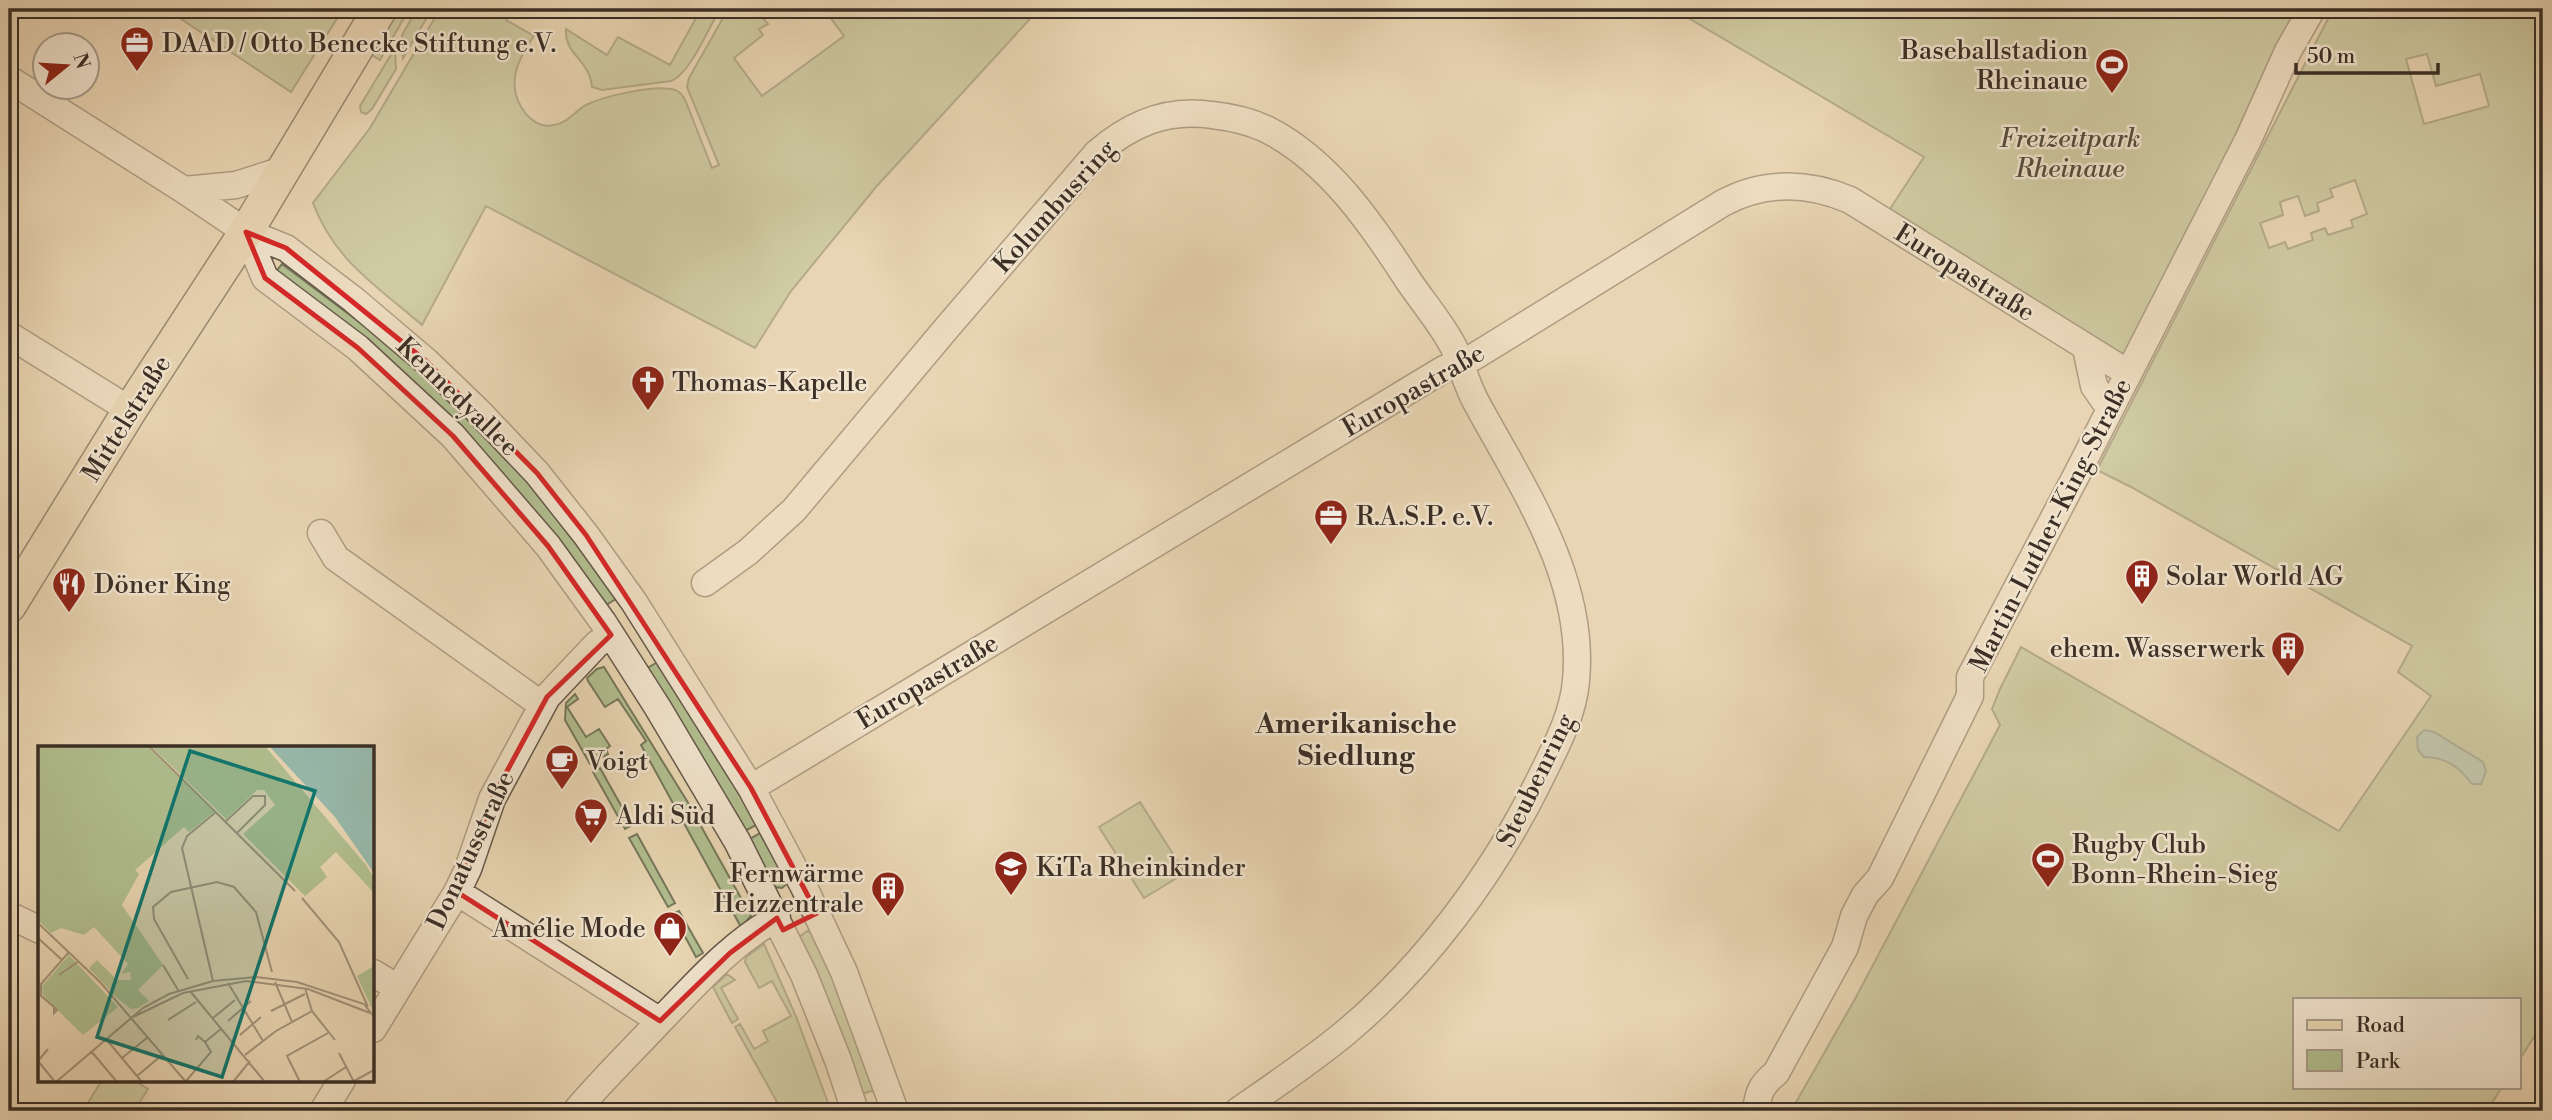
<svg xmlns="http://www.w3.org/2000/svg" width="2552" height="1120" font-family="'Libre Bodoni',serif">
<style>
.green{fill:#b1bf90;stroke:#76775b;stroke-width:2;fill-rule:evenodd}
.water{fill:#97b9ab;stroke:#728276;stroke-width:2}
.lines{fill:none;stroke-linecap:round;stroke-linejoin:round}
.minor-casing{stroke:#665949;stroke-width:29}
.major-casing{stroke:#3b2f26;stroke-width:36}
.minor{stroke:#f1e4ce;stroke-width:26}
.major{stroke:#e9d6b3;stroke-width:33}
.marked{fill:none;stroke:#d62828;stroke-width:5;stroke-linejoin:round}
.labels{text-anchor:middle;stroke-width:5;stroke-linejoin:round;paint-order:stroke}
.poi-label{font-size:26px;fill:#3b2f26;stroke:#f1e4ce;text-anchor:start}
.park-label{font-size:26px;font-style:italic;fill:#534c3b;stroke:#f1e4ce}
.street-label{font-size:26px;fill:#3b2f26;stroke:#f1e4ce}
.neighbourhood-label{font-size:28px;font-weight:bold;fill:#3b2f26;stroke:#f1e4ce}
.inset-road{fill:none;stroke:#a3937b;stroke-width:2}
.view{fill:#0f766e;fill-opacity:0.15;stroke:#0f766e;stroke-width:3.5}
.inset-edge{fill:none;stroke:#3b2f26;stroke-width:3.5}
</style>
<rect width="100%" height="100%" fill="#e9d6b3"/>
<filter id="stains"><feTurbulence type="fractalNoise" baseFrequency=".00286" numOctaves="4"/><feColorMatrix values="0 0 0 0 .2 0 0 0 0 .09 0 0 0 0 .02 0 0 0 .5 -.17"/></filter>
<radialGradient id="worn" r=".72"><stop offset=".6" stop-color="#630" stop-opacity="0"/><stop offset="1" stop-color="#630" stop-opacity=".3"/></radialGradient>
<path class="green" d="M166,9H343L291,92Z
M401,9H409L380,60L370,54L390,15L398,14Z
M417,9H432L403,58L402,35Z
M440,9H511L506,20L534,36C516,61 505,88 526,114C533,122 543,128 554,125C568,123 575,111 586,105C604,96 656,84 675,90C681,92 684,97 686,102L712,168L719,165L687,87L689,78L728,9H755L768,24L759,29L763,35L734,58L762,96L844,36L824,9H1039L876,187L791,291L755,348L486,206L422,325C378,287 334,260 313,203L370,128Z
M701,9H720C709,27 690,74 671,81L602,90L592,87C590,60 564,55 566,29L607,55L618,37L670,65Z
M1673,9H2307L2125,359L1890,209L1924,157Z
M2333,9H2543V1022L2519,1061V999H2295V1087H2502L2487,1111H1791L1855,999L2000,725L1992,709L2000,689L2021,647L2339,831L2431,696L2398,672L2412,646L2131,487L2097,470ZM2427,54L2436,86L2480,74L2489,106L2424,124L2406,59ZM2355,180L2367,214L2351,220L2353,227L2328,235L2325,228L2311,233L2313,240L2288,249L2285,242L2269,248L2260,223L2283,215L2280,202L2298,196L2305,216L2319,211L2317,203L2333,197L2330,189Z
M395,48L396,69L372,109L366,114L361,112L360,106Z
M282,264L419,367L538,489L616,599L606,605L275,273Z
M661,660L760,823L743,832L644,670Z
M604,667L687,801L751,916L741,927L641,745L646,741L618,699L605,707L588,681L587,678L597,669Z
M575,694L578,699L567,707L586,737L599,729L610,746L606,749L608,754L590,764L565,720L566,703Z
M600,768L632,825L625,829L593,772Z
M1140,802L1185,873L1144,898L1099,827Z
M764,831L788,883L782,888L774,887L748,840Z
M637,834L675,903L668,907L629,838Z
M679,911L703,953L696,957L673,914Z
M807,931L816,934L878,1089L859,1095L799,937Z
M764,944L797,1019L831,1111H782L735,1027L740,1024L754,1049L768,1041L763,1031L791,1016L772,981L759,988L745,962L746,957Z
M727,974L735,980L721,988L738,1019L732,1023L713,987Z
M102,1080H134L148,1089L134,1111H83Z"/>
<path class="water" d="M2424,730L2434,732L2483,762L2486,771L2481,784H2472C2459,767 2446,757 2424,757L2418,750L2417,737Z"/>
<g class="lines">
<g class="minor-casing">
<path id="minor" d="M9,79L184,190L246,232L286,248L354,300L427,362L478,411L537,473L586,535L634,602L751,788L804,887L844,972L895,1111
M184,190L236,185L283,170
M246,232L265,278L358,348L453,436L548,546L603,622L658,708L737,841L804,975L838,1060L855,1111
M9,335L130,410
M2086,348L2094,386L2110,409
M321,533L336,558L542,705
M705,583L748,552L794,510L945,330L1097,153C1130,124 1167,108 1212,115C1230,117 1249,121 1266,129C1328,160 1371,223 1408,280C1422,301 1445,328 1455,350C1462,367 1467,385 1476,402C1522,487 1586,579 1576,681C1573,716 1555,748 1540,779C1494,873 1426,965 1345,1033C1311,1061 1274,1086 1238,1111
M751,788L1444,369L1472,358L1723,203C1764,181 1808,182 1850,200L2128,373
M457,892L660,1021
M9,915L40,930
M373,973L398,988
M373,1029L457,892L468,869L492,799L547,697L597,644L611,635
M323,1111L342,1080
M576,1111C602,1080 632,1051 660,1021C695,985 732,942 777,918
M1756,1111C1758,1093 1761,1085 1776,1073L1845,947L1854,916L1865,895L1880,878L1970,696V677L2077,474L2248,140L2288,51L2312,9"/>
</g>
<g class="major-casing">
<path id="major" d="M9,606L130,410L246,232L380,9"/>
</g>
<use href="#minor" class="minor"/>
<use href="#major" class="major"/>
</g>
<path d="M0 0H2552V1120H0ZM246,232L286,248L427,362L537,473L586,535L751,788L817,913L783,930L777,918L730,953L660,1021L457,892L492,799L547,697L611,635L548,546L453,436L358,348L265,278Z" fill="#e9d6b3" fill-opacity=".55" fill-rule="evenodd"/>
<path class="marked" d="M246,232L286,248L427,362L537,473L586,535L751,788L817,913L783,930L777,918L730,953L660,1021L457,892L492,799L547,697L611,635L548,546L453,436L358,348L265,278Z"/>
<defs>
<g id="office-pin" transform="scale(1.75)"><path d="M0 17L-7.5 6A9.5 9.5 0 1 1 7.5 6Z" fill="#8f2418" stroke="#f1e4ce"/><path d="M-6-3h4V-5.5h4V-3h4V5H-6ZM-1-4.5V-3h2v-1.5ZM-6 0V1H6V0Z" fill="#fff"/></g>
<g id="stadium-pin" transform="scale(1.75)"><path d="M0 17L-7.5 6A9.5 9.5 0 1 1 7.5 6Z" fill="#8f2418" stroke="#f1e4ce"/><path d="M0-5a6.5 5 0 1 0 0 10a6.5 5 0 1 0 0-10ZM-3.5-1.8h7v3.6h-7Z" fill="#fff"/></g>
<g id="church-pin" transform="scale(1.75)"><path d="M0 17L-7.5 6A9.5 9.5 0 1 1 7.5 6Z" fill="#8f2418" stroke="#f1e4ce"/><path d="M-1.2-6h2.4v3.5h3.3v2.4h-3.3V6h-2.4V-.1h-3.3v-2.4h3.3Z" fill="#fff"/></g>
<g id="building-pin" transform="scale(1.75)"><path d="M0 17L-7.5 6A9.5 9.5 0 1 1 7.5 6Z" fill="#8f2418" stroke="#f1e4ce"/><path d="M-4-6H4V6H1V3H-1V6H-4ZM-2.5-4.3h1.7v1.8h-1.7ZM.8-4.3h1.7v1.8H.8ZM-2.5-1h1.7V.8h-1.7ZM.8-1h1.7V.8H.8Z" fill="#fff"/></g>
<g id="restaurant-pin" transform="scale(1.75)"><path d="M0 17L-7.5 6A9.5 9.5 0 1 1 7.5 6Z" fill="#8f2418" stroke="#f1e4ce"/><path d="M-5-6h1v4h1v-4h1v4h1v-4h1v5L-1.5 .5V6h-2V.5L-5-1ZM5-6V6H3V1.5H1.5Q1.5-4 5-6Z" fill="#fff"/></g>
<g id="cafe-pin" transform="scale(1.75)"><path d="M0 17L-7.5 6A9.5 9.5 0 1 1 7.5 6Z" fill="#8f2418" stroke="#f1e4ce"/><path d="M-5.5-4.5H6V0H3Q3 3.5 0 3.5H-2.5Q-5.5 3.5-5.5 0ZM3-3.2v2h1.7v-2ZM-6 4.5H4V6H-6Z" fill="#fff"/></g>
<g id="supermarket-pin" transform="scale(1.75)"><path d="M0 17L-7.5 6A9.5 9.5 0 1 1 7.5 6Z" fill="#8f2418" stroke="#f1e4ce"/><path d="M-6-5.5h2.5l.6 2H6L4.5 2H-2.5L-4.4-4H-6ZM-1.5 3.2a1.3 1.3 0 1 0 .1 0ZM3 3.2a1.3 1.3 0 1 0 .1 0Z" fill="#fff"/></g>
<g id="school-pin" transform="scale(1.75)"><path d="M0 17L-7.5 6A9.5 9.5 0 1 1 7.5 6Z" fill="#8f2418" stroke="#f1e4ce"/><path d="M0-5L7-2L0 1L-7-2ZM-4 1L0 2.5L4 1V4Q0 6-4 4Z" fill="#fff"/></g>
<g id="shop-pin" transform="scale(1.75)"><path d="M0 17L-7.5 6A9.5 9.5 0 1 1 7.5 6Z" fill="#8f2418" stroke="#f1e4ce"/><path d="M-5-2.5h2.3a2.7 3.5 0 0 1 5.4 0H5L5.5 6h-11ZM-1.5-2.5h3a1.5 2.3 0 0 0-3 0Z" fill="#fff"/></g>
</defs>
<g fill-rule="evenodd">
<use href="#office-pin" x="137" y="43"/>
<use href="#stadium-pin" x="2112" y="65"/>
<use href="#church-pin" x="648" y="382"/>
<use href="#office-pin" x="1331" y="516"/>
<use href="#building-pin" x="2142" y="576"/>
<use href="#restaurant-pin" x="69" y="584"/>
<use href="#building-pin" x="2288" y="648"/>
<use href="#cafe-pin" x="562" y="761"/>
<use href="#supermarket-pin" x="591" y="815"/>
<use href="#stadium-pin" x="2048" y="859"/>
<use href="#school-pin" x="1011" y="867"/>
<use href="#building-pin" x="888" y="888"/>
<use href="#shop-pin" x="670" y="928"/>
</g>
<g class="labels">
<g class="poi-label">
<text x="162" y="52">DAAD / Otto Benecke Stiftung e.V.</text>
<text x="2088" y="59" text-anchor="end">Baseballstadion<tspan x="2088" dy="30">Rheinaue</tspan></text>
<text x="672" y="391">Thomas-Kapelle</text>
<text x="1356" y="525">R.A.S.P. e.V.</text>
<text x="2166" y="585">Solar World AG</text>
<text x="94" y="593">Döner King</text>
<text x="2264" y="657" text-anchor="end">ehem. Wasserwerk</text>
<text x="586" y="770">Voigt</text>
<text x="616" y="824">Aldi Süd</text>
<text x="2072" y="853">Rugby Club<tspan x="2072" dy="30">Bonn-Rhein-Sieg</tspan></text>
<text x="1036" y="876">KiTa Rheinkinder</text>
<text x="864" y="882" text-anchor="end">Fernwärme<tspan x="864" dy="30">Heizzentrale</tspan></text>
<text x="646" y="937" text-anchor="end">Amélie Mode</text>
</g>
<g class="park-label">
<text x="2070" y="147">Freizeitpark<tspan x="2070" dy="30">Rheinaue</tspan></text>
</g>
<g class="street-label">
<text transform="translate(1054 206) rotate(-48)" y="9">Kolumbusring</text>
<text transform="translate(1965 272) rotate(32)" y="9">Europastraße</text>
<text transform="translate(1413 390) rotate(-30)" y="9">Europastraße</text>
<text transform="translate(458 396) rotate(44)" y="9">Kennedyallee</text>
<text transform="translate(126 418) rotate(-58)" y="9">Mittelstraße</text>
<text transform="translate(2050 525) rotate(-63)" y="9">Martin-Luther-King-Straße</text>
<text transform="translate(927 681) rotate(-31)" y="9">Europastraße</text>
<text transform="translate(1535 780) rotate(-64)" y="9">Steubenring</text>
<text transform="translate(470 850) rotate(-65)" y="9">Donatusstraße</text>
</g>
<g class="neighbourhood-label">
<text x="1356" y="733">Amerikanische<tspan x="1356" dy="32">Siedlung</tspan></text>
</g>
</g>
<g transform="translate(38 746)">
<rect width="336" height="336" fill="#e9d6b3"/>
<path d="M0,0H110L177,65L151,86L146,81L97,124L101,128L84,159L125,219L100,244L111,255L100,262L93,263L78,251L51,222L59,214L79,234H93L92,226L83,228L90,218L56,181L46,189L23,182L13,187L0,174ZM113,0H227L328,119L336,132V147L298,106L282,121L289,131L267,150L205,88L237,59L226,44H219L188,73ZM31,209L80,261L45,289L5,250L4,240ZM336,220V267L319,230Z" fill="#b1bf90"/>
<path d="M231,0H336V127L297,71Z" fill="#97b9ab"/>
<path class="inset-road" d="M111,0L257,145M188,75L215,50H227V59L199,87M264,152L301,196L330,261M0,177L62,236L148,336M0,192L24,214M125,219L140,244M21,229L41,215M150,233L116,173L115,161L133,146L179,136L196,141L218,166L234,226M175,235L144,102L149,90L178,66M237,236L254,276M190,237L225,295M267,242L274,265L297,294M152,245L227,336M16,261V267L19,264L16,261L3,250V238L31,206M233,265L267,248M95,271L145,247L208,235L270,243L332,267M175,272L197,254M130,274L158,256M190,275L213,255M202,289L223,271M68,293L104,336M167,296L184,282M10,303L0,315L17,336M53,305L79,336M301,307L316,336M207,309L238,285L274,265M84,312L110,291M99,330L124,309M148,335L173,306L167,296L160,290L158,294M316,335L336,324M18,336L105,262L131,248L175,235L218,231L259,236L326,258L336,271M195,336L212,315M262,336L249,310L290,287M285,336L308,321"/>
<path class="view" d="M152,5L277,45L184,331L59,291Z"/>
<rect width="336" height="336" class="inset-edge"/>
</g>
<rect width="2552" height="1120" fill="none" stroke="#e9d6b3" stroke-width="35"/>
<rect x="10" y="10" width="2531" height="1099" fill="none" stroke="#3b2f26" stroke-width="3.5"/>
<rect x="18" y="18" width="2517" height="1085" fill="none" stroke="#3b2f26" stroke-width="2"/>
<rect x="2293" y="998" width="228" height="91" fill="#f1e4ce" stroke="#a89c8b" stroke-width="2"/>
<rect x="2307" y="1020" width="35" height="10" fill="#e9d6b3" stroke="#a89c8b" stroke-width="2"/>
<text x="2356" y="1032" font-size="21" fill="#3b2f26">Road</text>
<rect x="2307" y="1050" width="35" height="21" fill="#b1bf90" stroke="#a89c8b" stroke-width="2"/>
<text x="2356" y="1068" font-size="21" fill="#3b2f26">Park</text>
<g transform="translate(66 66) rotate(72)"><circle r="33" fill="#f1e4ce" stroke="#a89c8b" stroke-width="2"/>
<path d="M0-5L12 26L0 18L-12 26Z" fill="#8f2418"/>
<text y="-10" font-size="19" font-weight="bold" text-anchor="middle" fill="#3b2f26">N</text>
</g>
<path d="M2296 63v10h142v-10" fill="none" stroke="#3b2f26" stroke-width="3.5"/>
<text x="2307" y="63" font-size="21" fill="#3b2f26" stroke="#f1e4ce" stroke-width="5" paint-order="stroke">50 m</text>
<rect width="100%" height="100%" filter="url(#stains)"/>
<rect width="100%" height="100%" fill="url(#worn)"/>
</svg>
